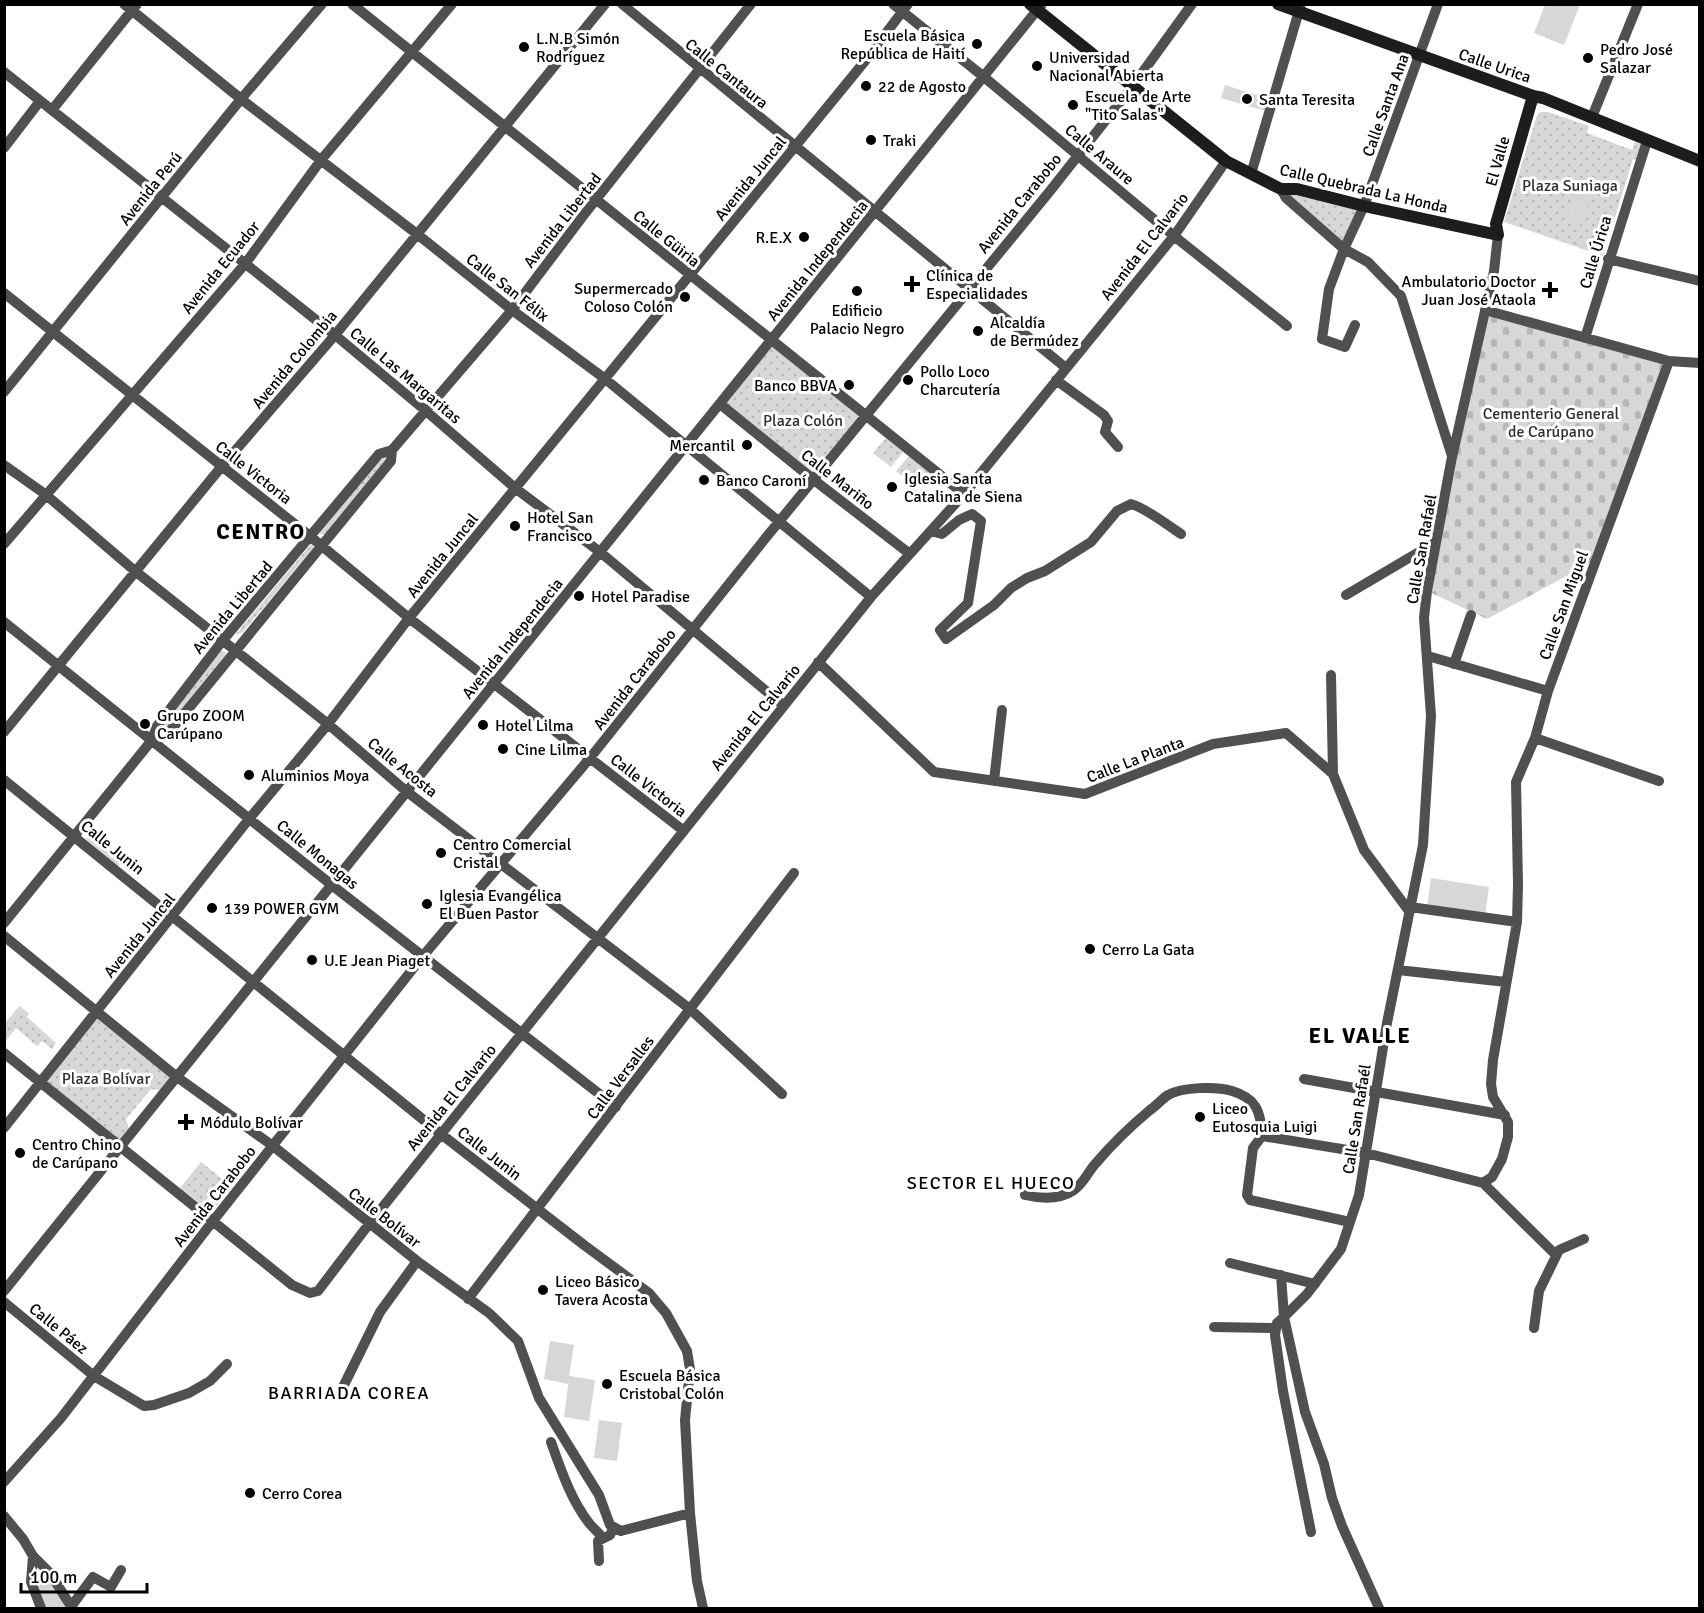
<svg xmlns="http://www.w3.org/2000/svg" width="1704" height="1613" font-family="Signika,sans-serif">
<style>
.green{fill:url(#green-dots)}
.cemetery{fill:url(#cemetery-stones)}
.pitch{fill:#d7d7d7}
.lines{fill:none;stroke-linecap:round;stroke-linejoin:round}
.minor{stroke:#505050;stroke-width:10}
.secondary{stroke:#1d1d1d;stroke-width:12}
.poi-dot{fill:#000;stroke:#fff;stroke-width:2}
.labels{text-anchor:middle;stroke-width:6;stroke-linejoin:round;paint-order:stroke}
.poi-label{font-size:16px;fill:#000;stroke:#fff;text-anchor:start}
.street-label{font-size:16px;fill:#000;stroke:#fff}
.park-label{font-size:16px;fill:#2e2e2e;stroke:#fff}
.neighbourhood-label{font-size:18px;letter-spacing:1.5px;fill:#000;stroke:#fff}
.district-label{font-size:22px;font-weight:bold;letter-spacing:1.5px;fill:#000;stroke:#fff}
</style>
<defs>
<pattern id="green-dots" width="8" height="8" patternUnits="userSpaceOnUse" patternTransform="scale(1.5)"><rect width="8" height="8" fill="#d7d7d7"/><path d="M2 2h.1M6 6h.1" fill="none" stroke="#b7b7b7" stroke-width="1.8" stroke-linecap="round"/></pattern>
<pattern id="cemetery-stones" width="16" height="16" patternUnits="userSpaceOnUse" patternTransform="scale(1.5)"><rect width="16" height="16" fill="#d7d7d7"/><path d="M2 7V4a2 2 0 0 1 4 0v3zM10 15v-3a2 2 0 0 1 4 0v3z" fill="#b7b7b7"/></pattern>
</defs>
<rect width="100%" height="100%" fill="#fff"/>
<path class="green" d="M1540,112H1548L1589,126L1587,133L1632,150L1635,142L1644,145L1639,160L1633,159L1603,256L1504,222L1537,115Z
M1286,191L1360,209L1343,244Z
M773,346L859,417L811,474L725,403Z
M886,438L903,452L891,467L873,453Z
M383,454L387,458L324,535L320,534V531Z
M909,456L929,472L916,487L896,471Z
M311,544L313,545V548L242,633L236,634Z
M220,650L226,652L225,655L164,731L159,732Z
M92,832L124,859L118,866L86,839Z
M20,1006L29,1014L27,1017L56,1043L52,1049L42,1041L37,1046L16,1028L5,1042V1023Z
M99,1015L173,1080L163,1091L151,1089L126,1119L130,1132L122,1142L46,1083Z
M201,1162L232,1187L213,1210H208L180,1188Z"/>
<path class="cemetery" d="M1485,310L1669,361L1596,560L1487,619L1427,591Z"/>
<path class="pitch" d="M1545,5H1580L1564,45L1534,33Z
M1225,85L1273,100L1269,112L1221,98Z
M1579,181L1595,186L1581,225L1566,220Z
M1431,878L1489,887L1485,915L1427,907Z
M550,1341L574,1345L569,1376L595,1380L589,1421L564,1417L569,1379L568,1384L544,1379Z
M599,1420L622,1423L617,1461L594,1458Z
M52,1579L65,1608H45L35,1587Z"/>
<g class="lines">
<path class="minor" d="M124,4L241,99L417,234L512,310L604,378L871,597
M352,4L964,494
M622,4L1066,368
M893,4L984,77L1174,236L1287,326
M4,72L335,335L426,411L515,488L600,552L784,706
M52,110L137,4
M1592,117L1638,4
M4,148L40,101
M1251,174L1301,4
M1281,189L1286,198L1344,249L1368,262L1401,296L1452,456
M1608,259L1700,281
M4,293L311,537L409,618L684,831
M1485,310L1669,361L1700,363
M1355,325L1345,347L1322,339L1329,289L1344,249L1364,206L1438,4
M1585,338L1647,141
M1056,380L1104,415L1108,421L1105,432L1118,447
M4,392L241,99L322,4
M720,404L814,480L910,554
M4,465L45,494L135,571L328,724L406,791L690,1009L782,1094
M931,531L942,534L959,520L972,514L981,521L968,603L940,630L946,639L994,605L1011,588L1027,578L1045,571L1091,542L1117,511L1131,504C1146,508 1167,525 1181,534
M4,544L245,264L321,160L452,4
M1346,595L1436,542
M4,622L333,886L616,1107
M1428,656L1548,691
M818,662L934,772L1085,794L1213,744L1286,733L1333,774L1364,850L1409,911
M1454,664L1471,615
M1331,675L1333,774
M4,732L222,466L335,335L605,4
M152,740L166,736L391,461L392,450L512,310L583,216L751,4
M4,780L441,1134L584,1245L649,1293L666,1313L687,1351L690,1369L685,1420L690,1513L697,1581L703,1608
M994,781L1002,710
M1659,781L1535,738L1548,691L1669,361
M1410,907L1517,922
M4,923L152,740L157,726L223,640L379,454L392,450
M4,936L177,1077L273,1146L417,1261L489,1313L518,1341L539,1398L599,1495L610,1525L621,1531L690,1513
M1398,970L1506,982
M4,1053L292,1285L310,1293L318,1291L369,1224L871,597L964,494L1174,236L1226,161
M1304,1079L1505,1115
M4,1128L249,819L328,724L409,618L865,61L908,4
M1483,1183L1492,1177L1502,1159L1508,1137V1122L1493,1097L1491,1084L1493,1060L1517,922L1518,884L1516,782L1535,738
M1025,1195C1042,1199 1059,1200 1074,1190C1085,1182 1088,1171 1097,1162C1113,1143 1131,1126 1150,1110C1156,1106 1162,1099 1168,1095C1182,1087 1216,1086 1232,1091C1256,1098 1261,1111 1262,1136
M1350,1222L1250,1200L1247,1195L1253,1148L1262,1136L1366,1153L1483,1183L1556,1255
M1230,1263L1315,1284
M1281,1275L1284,1317L1277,1323L1275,1335L1283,1391L1311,1532
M4,1291L1042,4
M468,1299L794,873
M4,1302L94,1376L144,1406L154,1405L189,1393L210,1381L227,1364
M1214,1327L1276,1328
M1534,1328L1539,1291L1559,1250L1584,1239
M343,1387L380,1312L417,1261
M551,1442C561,1470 571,1500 589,1523C593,1528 598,1532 602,1537
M4,1482L61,1418L213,1221L423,956L590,758L764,540L1050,191L1132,87L1192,4
M4,1516L23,1539L33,1556L50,1573L72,1608
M33,1556L31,1582L41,1608
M599,1561L598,1541L610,1535L614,1527
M70,1608L93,1577L111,1587L121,1570
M1379,1608L1342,1526L1332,1498L1324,1464L1305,1412L1284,1317L1307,1294L1341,1249L1359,1195L1387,1023L1423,845L1431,716L1424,618L1427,591L1451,462L1494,271L1498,235"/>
<path class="secondary" d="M1030,4L1226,161L1281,189H1297L1364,206L1498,235L1496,224L1533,96
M1278,4L1533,96L1543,98L1700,161"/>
</g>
<g class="poi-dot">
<circle cx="977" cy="44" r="6"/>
<circle cx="524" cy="47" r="6"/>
<circle cx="1588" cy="58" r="6"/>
<circle cx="1037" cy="66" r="6"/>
<circle cx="866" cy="86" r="6"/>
<circle cx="1247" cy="99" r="6"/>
<circle cx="1073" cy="105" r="6"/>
<circle cx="871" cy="140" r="6"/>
<circle cx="804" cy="237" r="6"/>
<path d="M909 275h6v6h6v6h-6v6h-6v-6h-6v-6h6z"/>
<path d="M1547 281h6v6h6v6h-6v6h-6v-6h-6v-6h6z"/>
<circle cx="857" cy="291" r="6"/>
<circle cx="685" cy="297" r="6"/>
<circle cx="978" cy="331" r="6"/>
<circle cx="908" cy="380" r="6"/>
<circle cx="849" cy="385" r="6"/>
<circle cx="747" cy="445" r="6"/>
<circle cx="704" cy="480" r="6"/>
<circle cx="892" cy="487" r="6"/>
<circle cx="515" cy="526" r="6"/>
<circle cx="579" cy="596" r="6"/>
<circle cx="145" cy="724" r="6"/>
<circle cx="483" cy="725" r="6"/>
<circle cx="503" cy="749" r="6"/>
<circle cx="249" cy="775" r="6"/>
<circle cx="441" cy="853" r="6"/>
<circle cx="427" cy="904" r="6"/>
<circle cx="212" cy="908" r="6"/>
<circle cx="1090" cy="949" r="6"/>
<circle cx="312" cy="960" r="6"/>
<circle cx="1200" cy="1117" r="6"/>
<path d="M183 1113h6v6h6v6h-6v6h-6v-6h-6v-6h6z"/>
<circle cx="20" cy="1153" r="6"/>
<circle cx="543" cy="1290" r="6"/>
<circle cx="607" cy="1384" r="6"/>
<circle cx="250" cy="1493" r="6"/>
</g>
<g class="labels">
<g class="poi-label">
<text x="965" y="41" text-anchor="end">Escuela Básica<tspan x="965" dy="18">República de Haití</tspan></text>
<text x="536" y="44">L.N.B Simón<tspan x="536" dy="18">Rodríguez</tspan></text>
<text x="1600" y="55">Pedro José<tspan x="1600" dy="18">Salazar</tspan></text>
<text x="1049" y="63">Universidad<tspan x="1049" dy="18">Nacional Abierta</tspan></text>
<text x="878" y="92">22 de Agosto</text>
<text x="1085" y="102">Escuela de Arte<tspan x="1085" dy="18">"Tito Salas"</tspan></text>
<text x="1259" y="105">Santa Teresita</text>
<text x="883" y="146">Traki</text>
<text x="792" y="243" text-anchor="end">R.E.X</text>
<text x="926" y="281">Clínica de<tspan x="926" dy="18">Especialidades</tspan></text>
<text x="1536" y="287" text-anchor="end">Ambulatorio Doctor<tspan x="1536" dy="18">Juan José Ataola</tspan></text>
<text x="673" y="294" text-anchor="end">Supermercado<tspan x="673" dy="18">Coloso Colón</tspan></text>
<text x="857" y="316" text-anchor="middle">Edificio<tspan x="857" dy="18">Palacio Negro</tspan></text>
<text x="990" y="328">Alcaldía<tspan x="990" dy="18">de Bermúdez</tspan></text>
<text x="920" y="377">Pollo Loco<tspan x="920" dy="18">Charcutería</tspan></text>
<text x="837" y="391" text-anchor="end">Banco BBVA</text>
<text x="735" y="451" text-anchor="end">Mercantil</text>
<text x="904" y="484">Iglesia Santa<tspan x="904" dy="18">Catalina de Siena</tspan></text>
<text x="716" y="486">Banco Caroní</text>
<text x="527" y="523">Hotel San<tspan x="527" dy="18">Francisco</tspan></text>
<text x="591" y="602">Hotel Paradise</text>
<text x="157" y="721">Grupo ZOOM<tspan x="157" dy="18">Carúpano</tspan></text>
<text x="495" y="731">Hotel Lilma</text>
<text x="515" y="755">Cine Lilma</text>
<text x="261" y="781">Aluminios Moya</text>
<text x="453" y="850">Centro Comercial<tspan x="453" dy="18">Cristal</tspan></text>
<text x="439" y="901">Iglesia Evangélica<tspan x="439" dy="18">El Buen Pastor</tspan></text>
<text x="224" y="914">139 POWER GYM</text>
<text x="1102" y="955">Cerro La Gata</text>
<text x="324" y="966">U.E Jean Piaget</text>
<text x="1212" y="1114">Liceo<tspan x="1212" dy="18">Eutosquia Luigi</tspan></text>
<text x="200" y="1128">Módulo Bolívar</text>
<text x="32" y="1150">Centro Chino<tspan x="32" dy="18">de Carúpano</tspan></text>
<text x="555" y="1287">Liceo Básico<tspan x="555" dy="18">Tavera Acosta</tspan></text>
<text x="619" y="1381">Escuela Básica<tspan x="619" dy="18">Cristobal Colón</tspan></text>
<text x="262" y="1499">Cerro Corea</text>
</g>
<g class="street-label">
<text transform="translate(1495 65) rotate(19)" y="6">Calle Urica</text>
<text transform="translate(727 73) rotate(39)" y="6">Calle Cantaura</text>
<text transform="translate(1385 105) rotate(-70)" y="6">Calle Santa Ana</text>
<text transform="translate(1100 154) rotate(40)" y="6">Calle Araure</text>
<text transform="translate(1497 161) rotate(-74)" y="6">El Valle</text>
<text transform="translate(750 178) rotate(-51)" y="6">Avenida Juncal</text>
<text transform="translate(150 188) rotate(-51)" y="6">Avenida Perú</text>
<text transform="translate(1364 188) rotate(13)" y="6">Calle Quebrada La Honda</text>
<text transform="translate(1019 203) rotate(-51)" y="6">Avenida Carabobo</text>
<text transform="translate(562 220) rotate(-52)" y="6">Avenida Libertad</text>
<text transform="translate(667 238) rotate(39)" y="6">Calle Güiria</text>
<text transform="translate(1144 246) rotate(-52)" y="6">Avenida El Calvario</text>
<text transform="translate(1595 252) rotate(-73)" y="6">Calle Úrica</text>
<text transform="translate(817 260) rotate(-51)" y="6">Avenida Independecia</text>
<text transform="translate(220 267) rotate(-51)" y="6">Avenida Ecuador</text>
<text transform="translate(508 287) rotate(38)" y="6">Calle San Félix</text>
<text transform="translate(294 359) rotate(-50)" y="6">Avenida Colombia</text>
<text transform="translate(406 375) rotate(40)" y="6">Calle Las Margaritas</text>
<text transform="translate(254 472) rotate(38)" y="6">Calle Victoria</text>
<text transform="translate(838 479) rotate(38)" y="6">Calle Mariño</text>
<text transform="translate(1421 549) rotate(-80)" y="6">Calle San Rafaél</text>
<text transform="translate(442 555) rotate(-51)" y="6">Avenida Juncal</text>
<text transform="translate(1563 605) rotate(-70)" y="6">Calle San Miguel</text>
<text transform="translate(232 607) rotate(-50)" y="6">Avenida Libertad</text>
<text transform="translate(512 638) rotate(-51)" y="6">Avenida Independecia</text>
<text transform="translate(634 679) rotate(-52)" y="6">Avenida Carabobo</text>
<text transform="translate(755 717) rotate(-51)" y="6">Avenida El Calvario</text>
<text transform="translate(1135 759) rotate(-21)" y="6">Calle La Planta</text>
<text transform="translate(403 767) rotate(39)" y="6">Calle Acosta</text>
<text transform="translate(649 785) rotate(38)" y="6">Calle Victoria</text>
<text transform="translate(113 847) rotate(39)" y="6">Calle Junin</text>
<text transform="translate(318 854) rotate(39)" y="6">Calle Monagas</text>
<text transform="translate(139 935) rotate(-51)" y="6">Avenida Juncal</text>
<text transform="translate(620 1077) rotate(-53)" y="6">Calle Versalles</text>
<text transform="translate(451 1097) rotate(-51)" y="6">Avenida El Calvario</text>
<text transform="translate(1356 1119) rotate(-81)" y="6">Calle San Rafaél</text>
<text transform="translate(490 1153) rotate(38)" y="6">Calle Junin</text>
<text transform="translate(214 1196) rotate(-52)" y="6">Avenida Carabobo</text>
<text transform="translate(385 1217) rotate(38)" y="6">Calle Bolívar</text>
<text transform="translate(59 1328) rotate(39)" y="6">Calle Páez</text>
</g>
<g class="park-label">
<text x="1570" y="191">Plaza Suniaga</text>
<text x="1551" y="419">Cementerio General<tspan x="1551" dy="18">de Carúpano</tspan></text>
<text x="803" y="426">Plaza Colón</text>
<text x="106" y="1084">Plaza Bolívar</text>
</g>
<g class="neighbourhood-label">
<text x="991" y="1189">SECTOR EL HUECO</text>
<text x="349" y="1399">BARRIADA COREA</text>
</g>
<g class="district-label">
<text x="261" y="539">CENTRO</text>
<text x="1360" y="1043">EL VALLE</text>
</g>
</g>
<rect width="1704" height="1613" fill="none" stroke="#000000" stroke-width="12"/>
<path d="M21 1583v9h126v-9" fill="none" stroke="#000000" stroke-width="3"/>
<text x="30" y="1583" font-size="18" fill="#000000" stroke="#ffffff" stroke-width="4.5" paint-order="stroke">100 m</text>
</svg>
